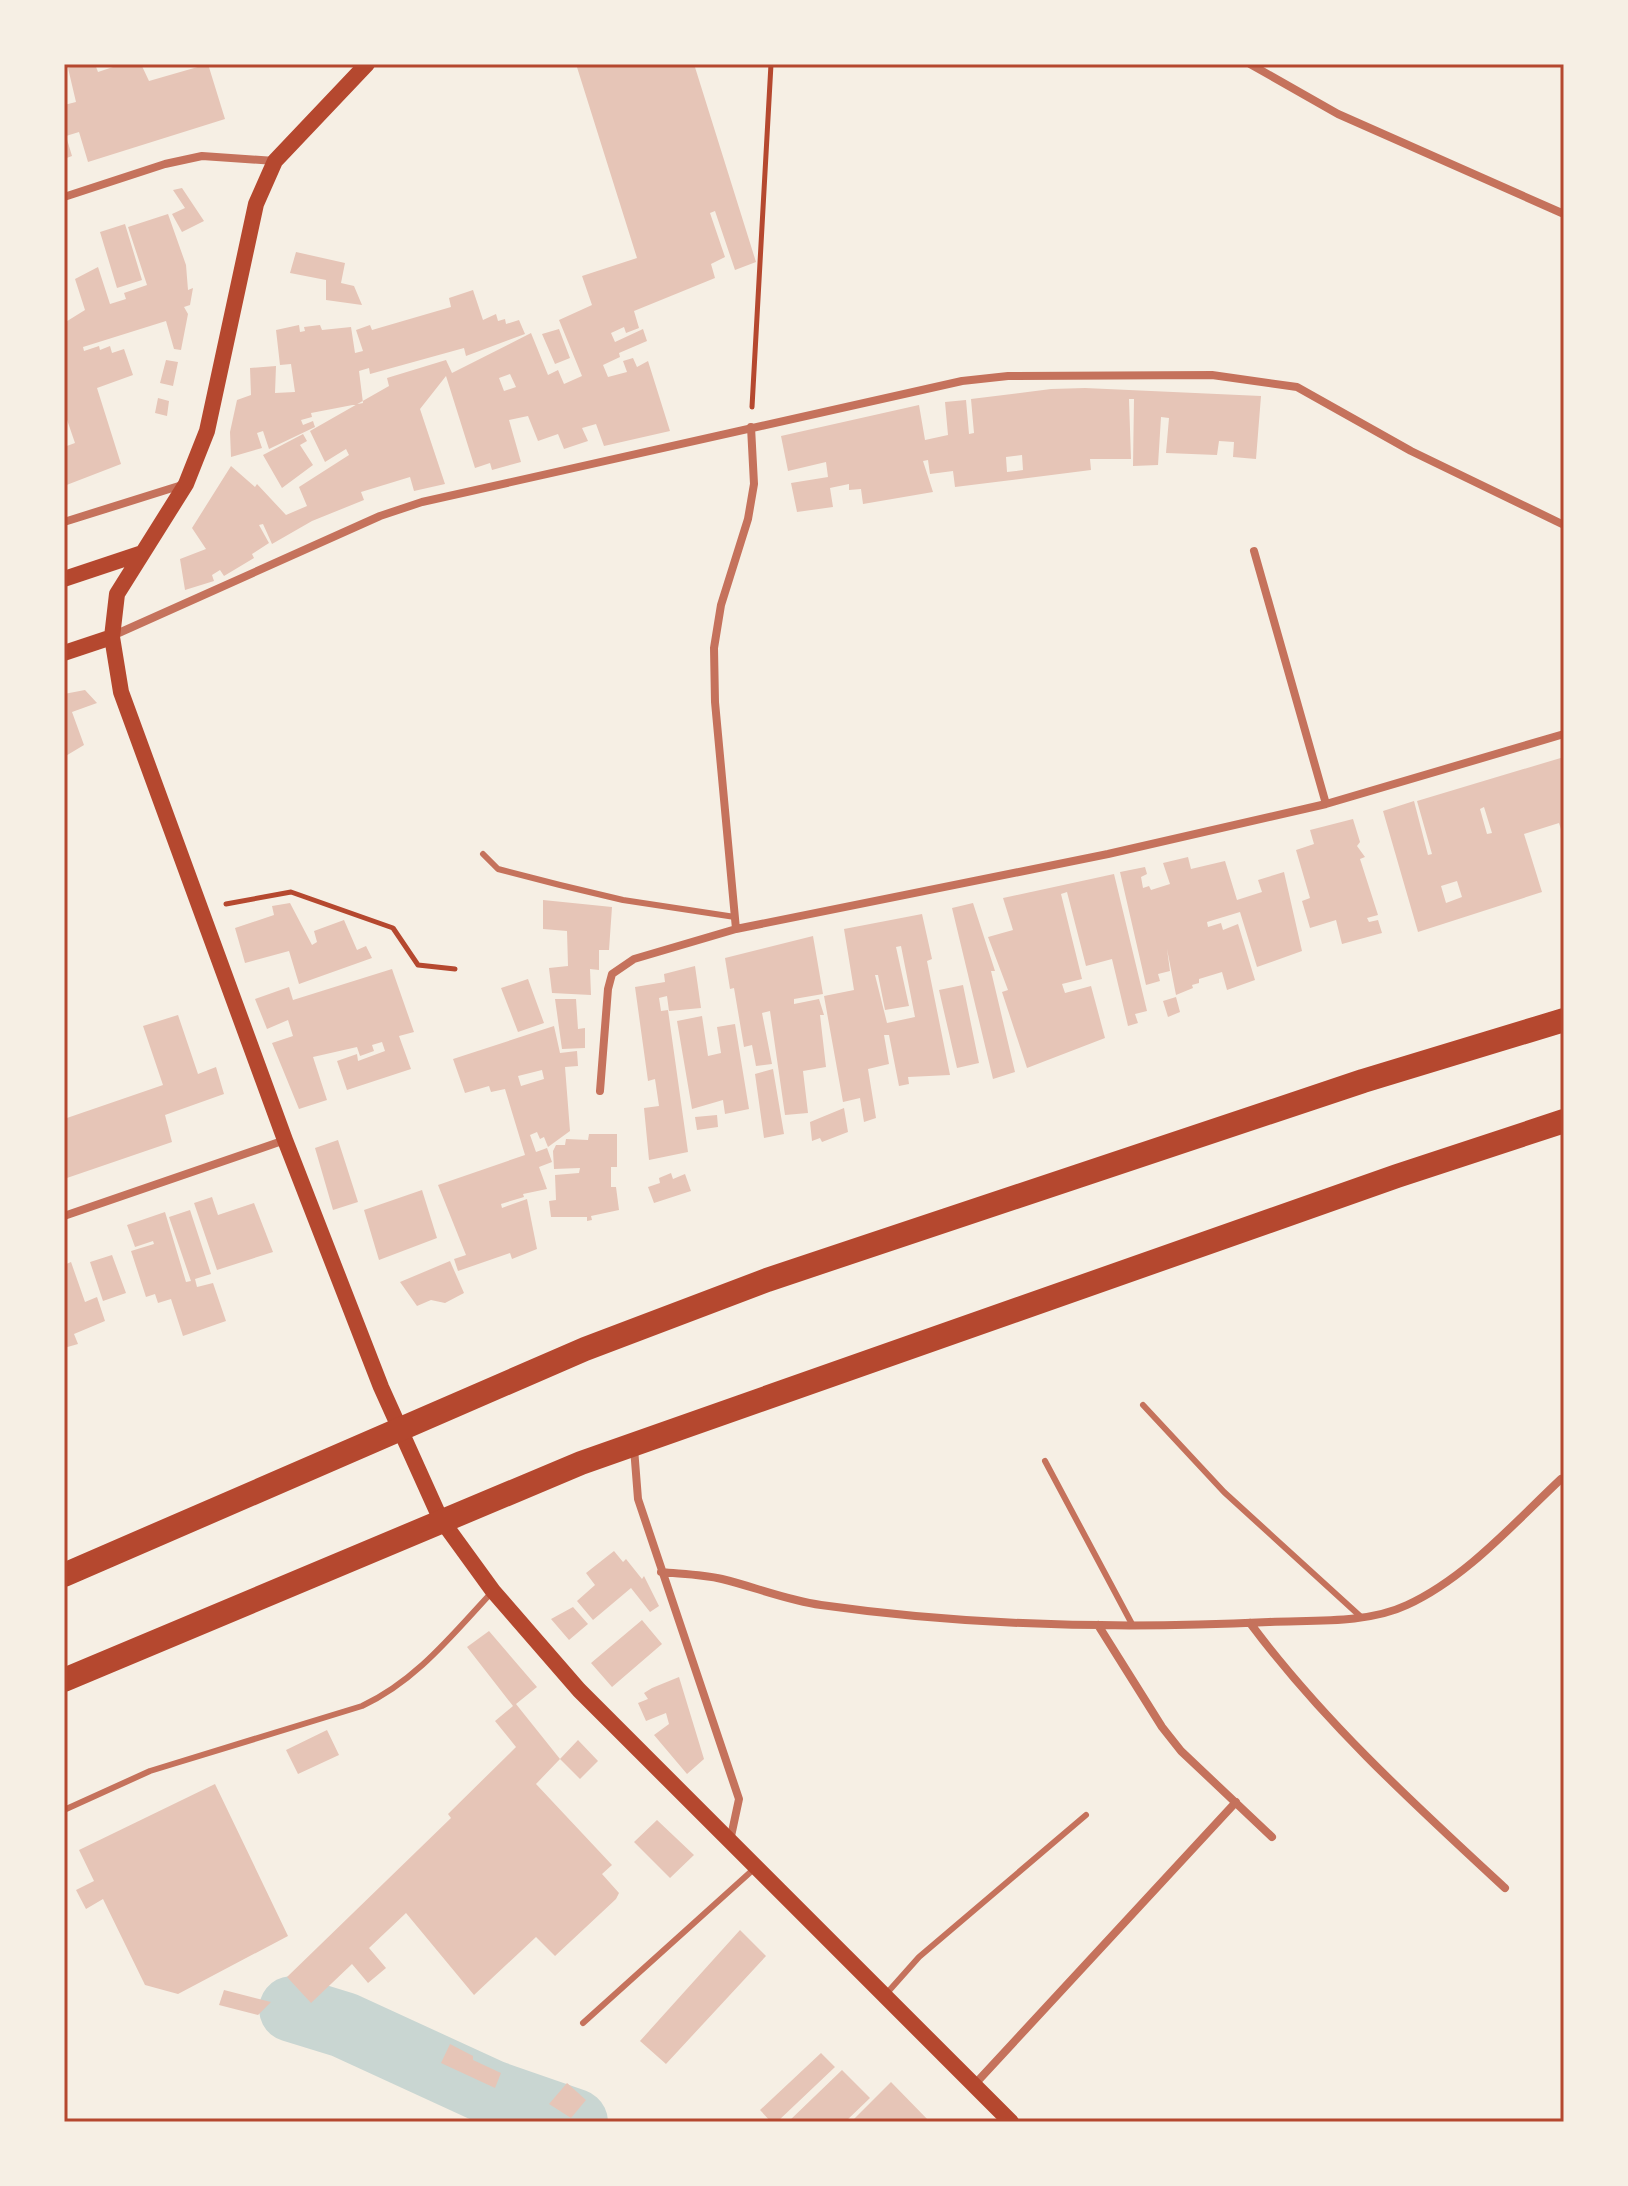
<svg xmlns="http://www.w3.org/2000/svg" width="1628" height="2186" font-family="Poppins,sans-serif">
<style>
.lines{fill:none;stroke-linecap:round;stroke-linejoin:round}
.river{stroke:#c9d6d2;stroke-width:66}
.building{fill:#e6c5b7;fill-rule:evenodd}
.path{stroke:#b5482f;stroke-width:5}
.service{stroke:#c5725c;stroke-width:6}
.minor{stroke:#c5725c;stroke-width:8}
.secondary{stroke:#b5482f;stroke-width:16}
.motorway{stroke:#b5482f;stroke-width:24}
.neatline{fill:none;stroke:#b5482f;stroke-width:3}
</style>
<rect width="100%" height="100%" fill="#f6efe4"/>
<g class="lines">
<path class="river" d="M292,2009L344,2025L492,2093L575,2122"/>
</g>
<path class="building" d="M78,64H95L98,72L122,64H141L149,81L208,64L225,119L88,162L79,132L66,136L72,156L64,159V105L76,102L68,68Z
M576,64H694L756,262L735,270L715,211L710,213L725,257L711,264L715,278L634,311L639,328L626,333L624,327L611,333L615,342L643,329L647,341L619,353L620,357L603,365L608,377L627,372L623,361L633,358L637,367L648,361L670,431L604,446L596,424L582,428L588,441L564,449L558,434L538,441L528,416L509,420L521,462L492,470L490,463L475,468L446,376L420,409L445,484L414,491L410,477L361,492L364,500L312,521L272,544L263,524L259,525L269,543L252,554L254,558L224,576L220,570L212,575L214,581L185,590L180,559L206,549L192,528L231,466L255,487L257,484L286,515L307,506L299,487L349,455L346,449L325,462L310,431L389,386L387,378L446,360L452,373L531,333L548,375L558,370L564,384L582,376L559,320L592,305L582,276L637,258ZM510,374L516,387L504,391L499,378Z
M182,188L204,221L182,232L172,214L185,208L173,190Z
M168,214L186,265L188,290L193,288L190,305L184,307L188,314L181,350L174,349L166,321L83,347L84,351L99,346L100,350L110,346L112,353L124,349L133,375L97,388L121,464L64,486V447L75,443L64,411V323L85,310L75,279L98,267L110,304L126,299L124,293L147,285L128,227Z
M125,224L142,280L117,288L100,232Z
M296,252L345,263L341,283L354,286L362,305L326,300V280L290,273Z
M473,290L483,320L496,314L498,321L505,319L506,324L519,320L525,334L466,356L464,348L370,374L369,368L359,371L363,403L311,413L312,417L301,420L303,425L313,421L315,427L269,449L263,431L257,433L262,448L231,457L230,432L237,400L251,395L250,368L276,366L275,393L295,392L291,364L280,365L276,330L299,325L300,332L305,331L304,327L320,325L322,330L351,327L355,353L363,351L356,330L370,325L372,330L451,307L449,298Z
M559,329L570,358L555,364L542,334Z
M166,360L178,362L173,386L160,383Z
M1085,388L1261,396L1256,459L1233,457L1234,442L1219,441L1217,455L1166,453L1169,418L1161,417L1158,465L1133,466L1134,399H1129L1131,459H1090L1091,470L955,487L953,471L930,474L928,460L923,461L933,492L863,504L861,489L849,490V484L830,488L833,507L797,512L791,483L828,477L826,462L788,471L781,436L919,405L925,440L948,435L945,402L966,400L969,434L974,433L971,399L1051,389ZM1022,455L1023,470L1007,472L1006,457Z
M158,398L169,401L167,416L155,413Z
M303,434L307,441L300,445L313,465L282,488L263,455Z
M85,690L97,703L72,712L84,745L64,757V694Z
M1564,757V839L1559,823L1524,834L1542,892L1418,932L1383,811L1414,801L1428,855L1432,854L1417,801ZM1484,807L1492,833L1487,834L1480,809ZM1457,881L1462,897L1446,903L1441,886Z
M1353,819L1360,842L1357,846L1365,857L1360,859L1378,915L1367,918L1369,922L1378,920L1382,933L1342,944L1336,920L1310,928L1302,901L1310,898L1296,850L1314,844L1310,830Z
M1188,857L1191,869L1225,861L1237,900L1262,892L1258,880L1284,872L1302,951L1257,967L1240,912L1207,922L1208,927L1221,923L1223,930L1238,924L1255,980L1227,990L1222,972L1199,979V983L1192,985L1193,988L1176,995L1167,949L1170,971L1158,974L1160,981L1146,985L1120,872L1145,867L1147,874L1141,877L1143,888L1149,886L1151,890L1170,884L1163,863Z
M1114,874L1147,1011L1135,1014L1138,1023L1128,1026L1112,959L1086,966L1067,892L1061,894L1082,979L1062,984L1065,993L1091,986L1105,1038L1027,1068L1002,992L1008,990L988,937L1013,930L1003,898Z
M543,900L612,907L609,950H599V970L590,969L591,995L552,993L549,968L568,966L567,931L543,929Z
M290,903L312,945L317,942L314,931L344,920L357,950L366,946L372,958L299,984L289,951L245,963L235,928L274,915L272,906Z
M973,903L995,971H991L1015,1072L993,1079L952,908Z
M922,914L932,959L927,961L950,1075L908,1077L909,1084L899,1086L889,1035H884L889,1064L868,1069L876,1118L864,1122L860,1098L843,1102L824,996L854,990L844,929ZM901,946L915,1017L887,1023L875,975H878L885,1010L909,1006L896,947Z
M813,936L823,994L794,999V1004L819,999L824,1015H820L826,1067L803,1071L808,1113L785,1115L770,1011L762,1013L772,1064L756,1066L752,1045L744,1047L734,988L730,989L725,958Z
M695,966L701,1008L669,1011L667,996L659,998L661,1011L668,1010L688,1152L649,1160L644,1108L659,1106L655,1079L648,1081L635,987L665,982L664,974Z
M392,969L414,1032L399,1036L411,1069L347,1090L337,1061L357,1054L358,1061L385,1051L382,1042L372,1045L374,1051L360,1056L357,1047L313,1057L327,1100L299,1109L272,1043L293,1036L288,1020L267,1029L255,999L289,987L293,1000Z
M528,979L544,1023L518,1032L501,988Z
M963,985L979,1063L957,1068L939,990Z
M1176,997L1180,1012L1168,1017L1163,1001Z
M555,999H576L578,1029L585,1028V1048L562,1049Z
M178,1015L198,1074L216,1067L224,1094L165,1115L172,1142L64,1179V1119L163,1085L143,1026Z
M702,1016L708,1056L721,1053L717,1027L735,1024L749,1109L725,1114L723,1100L692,1109L677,1021Z
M554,1026L560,1053L577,1051L578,1066L565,1067L570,1131L548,1147L544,1137L540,1139L537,1132L530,1135L536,1152L547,1148L552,1162L539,1167L547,1189L523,1194L524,1197L501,1204L502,1208L527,1199L537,1249L512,1259L510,1253L458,1271L454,1259L466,1255L438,1185L525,1155L505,1089L491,1092L489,1086L465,1093L453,1059ZM542,1070L544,1079L521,1086L518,1076Z
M773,1069L784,1134L764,1138L755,1074Z
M844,1108L848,1132L822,1142L820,1138L812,1141L810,1122Z
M717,1115L718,1127L697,1130L695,1117Z
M589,1134H617V1167H611V1187H616L619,1210L591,1216L592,1220L587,1221V1217H551L549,1201L556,1200L555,1175L579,1173L580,1168L554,1169L553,1151L556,1145H565L566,1139L588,1140Z
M338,1140L358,1202L333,1210L315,1148Z
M671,1173L673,1179L685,1174L691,1191L654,1203L648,1187L660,1183L659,1178Z
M422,1190L437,1238L379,1260L364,1210Z
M212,1197L218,1215L254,1203L273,1252L217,1270L194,1203Z
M190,1210L211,1274L195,1279L197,1287L213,1283L226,1321L183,1336L171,1299L158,1303L155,1294L146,1297L131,1251L154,1244L153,1241L135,1247L127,1225L165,1212L186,1282L191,1281L169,1217Z
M112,1255L126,1293L103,1301L90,1262Z
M450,1261L464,1293L445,1303L431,1300L417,1306L400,1282Z
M71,1262L85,1302L97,1297L105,1321L74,1334L78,1344L64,1348V1265Z
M614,1551L623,1562L626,1559L642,1579L644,1576L659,1606L650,1612L631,1588L593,1620L577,1601L595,1585L586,1573Z
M573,1607L588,1624L569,1640L551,1619Z
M642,1620L662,1644L612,1687L591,1663Z
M489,1631L537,1687L516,1704L560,1759L536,1784L612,1865L602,1874L619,1893L616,1899L555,1956L536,1937L474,1995L406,1913L369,1948L386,1968L368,1983L352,1964L311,2003L287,1977L451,1818L448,1814L516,1747L495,1721L513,1706L467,1647Z
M679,1677L704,1759L687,1774L654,1735L669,1724L666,1713L646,1721L638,1703L648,1699L644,1693L652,1688Z
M327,1730L339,1755L298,1774L286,1750Z
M578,1740L598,1761L580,1779L560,1759Z
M215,1784L288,1936L178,1994L145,1985L103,1899L86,1909L76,1890L94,1881L79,1850Z
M657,1820L694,1855L670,1878L634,1842Z
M740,1930L766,1956L666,2064L640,2041Z
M224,1990L271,2002L258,2015L219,2005Z
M450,2044L473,2056V2060L501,2073L495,2088L441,2063Z
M821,2053L835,2067L777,2122H771L760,2110Z
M842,2070L870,2098L845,2122H788Z
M891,2082L930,2122H851Z
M567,2083L586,2100L571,2118L549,2104Z"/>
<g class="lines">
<path class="path" d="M752,407L771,64
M226,904L291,892L393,928L418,965L455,969"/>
<path class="service" d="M483,854L498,869L560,885L623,900L735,917
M1143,1405L1224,1492L1360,1616
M1045,1461L1132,1624
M64,1810L150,1771L362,1706C416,1681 452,1635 493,1591
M887,1993L919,1957L1086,1815
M583,2023L755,1868"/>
<path class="minor" d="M1250,64L1338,114L1564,214
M64,197L165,164L202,156L275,161
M64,522L182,485
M1254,551L1326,804
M112,636L380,516L422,502L962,381L1008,376L1212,375L1297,387L1411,451L1564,525
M736,929L715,702L714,648L721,605L748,519L754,484L751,427
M600,1091L608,989L612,974L634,959L736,929L1108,854L1326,804L1564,734
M64,1216L285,1140
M634,1448L638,1499L739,1799L730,1841
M661,1572C681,1574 702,1574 722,1579C755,1587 786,1600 821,1605C968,1626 1121,1629 1269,1622C1312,1620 1367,1624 1407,1605C1466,1578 1514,1523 1561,1479
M1250,1623C1324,1722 1414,1804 1505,1888
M1098,1625L1162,1727L1181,1751L1272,1837
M975,2084L1236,1802"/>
<path class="secondary" d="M367,64L275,161L256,204L207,431L186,484L117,594L112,637L121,692L285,1140L381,1387L440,1518L493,1591L579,1690L1011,2122
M64,579L142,553
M64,653L112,637"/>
<path class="motorway" d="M64,1575L585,1349L767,1280L1363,1081L1564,1020
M64,1680L581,1463L1397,1176L1564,1121"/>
</g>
<rect width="1628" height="2186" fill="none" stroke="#f6efe4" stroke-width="132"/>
<rect x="66" y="66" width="1496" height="2054" class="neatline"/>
</svg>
